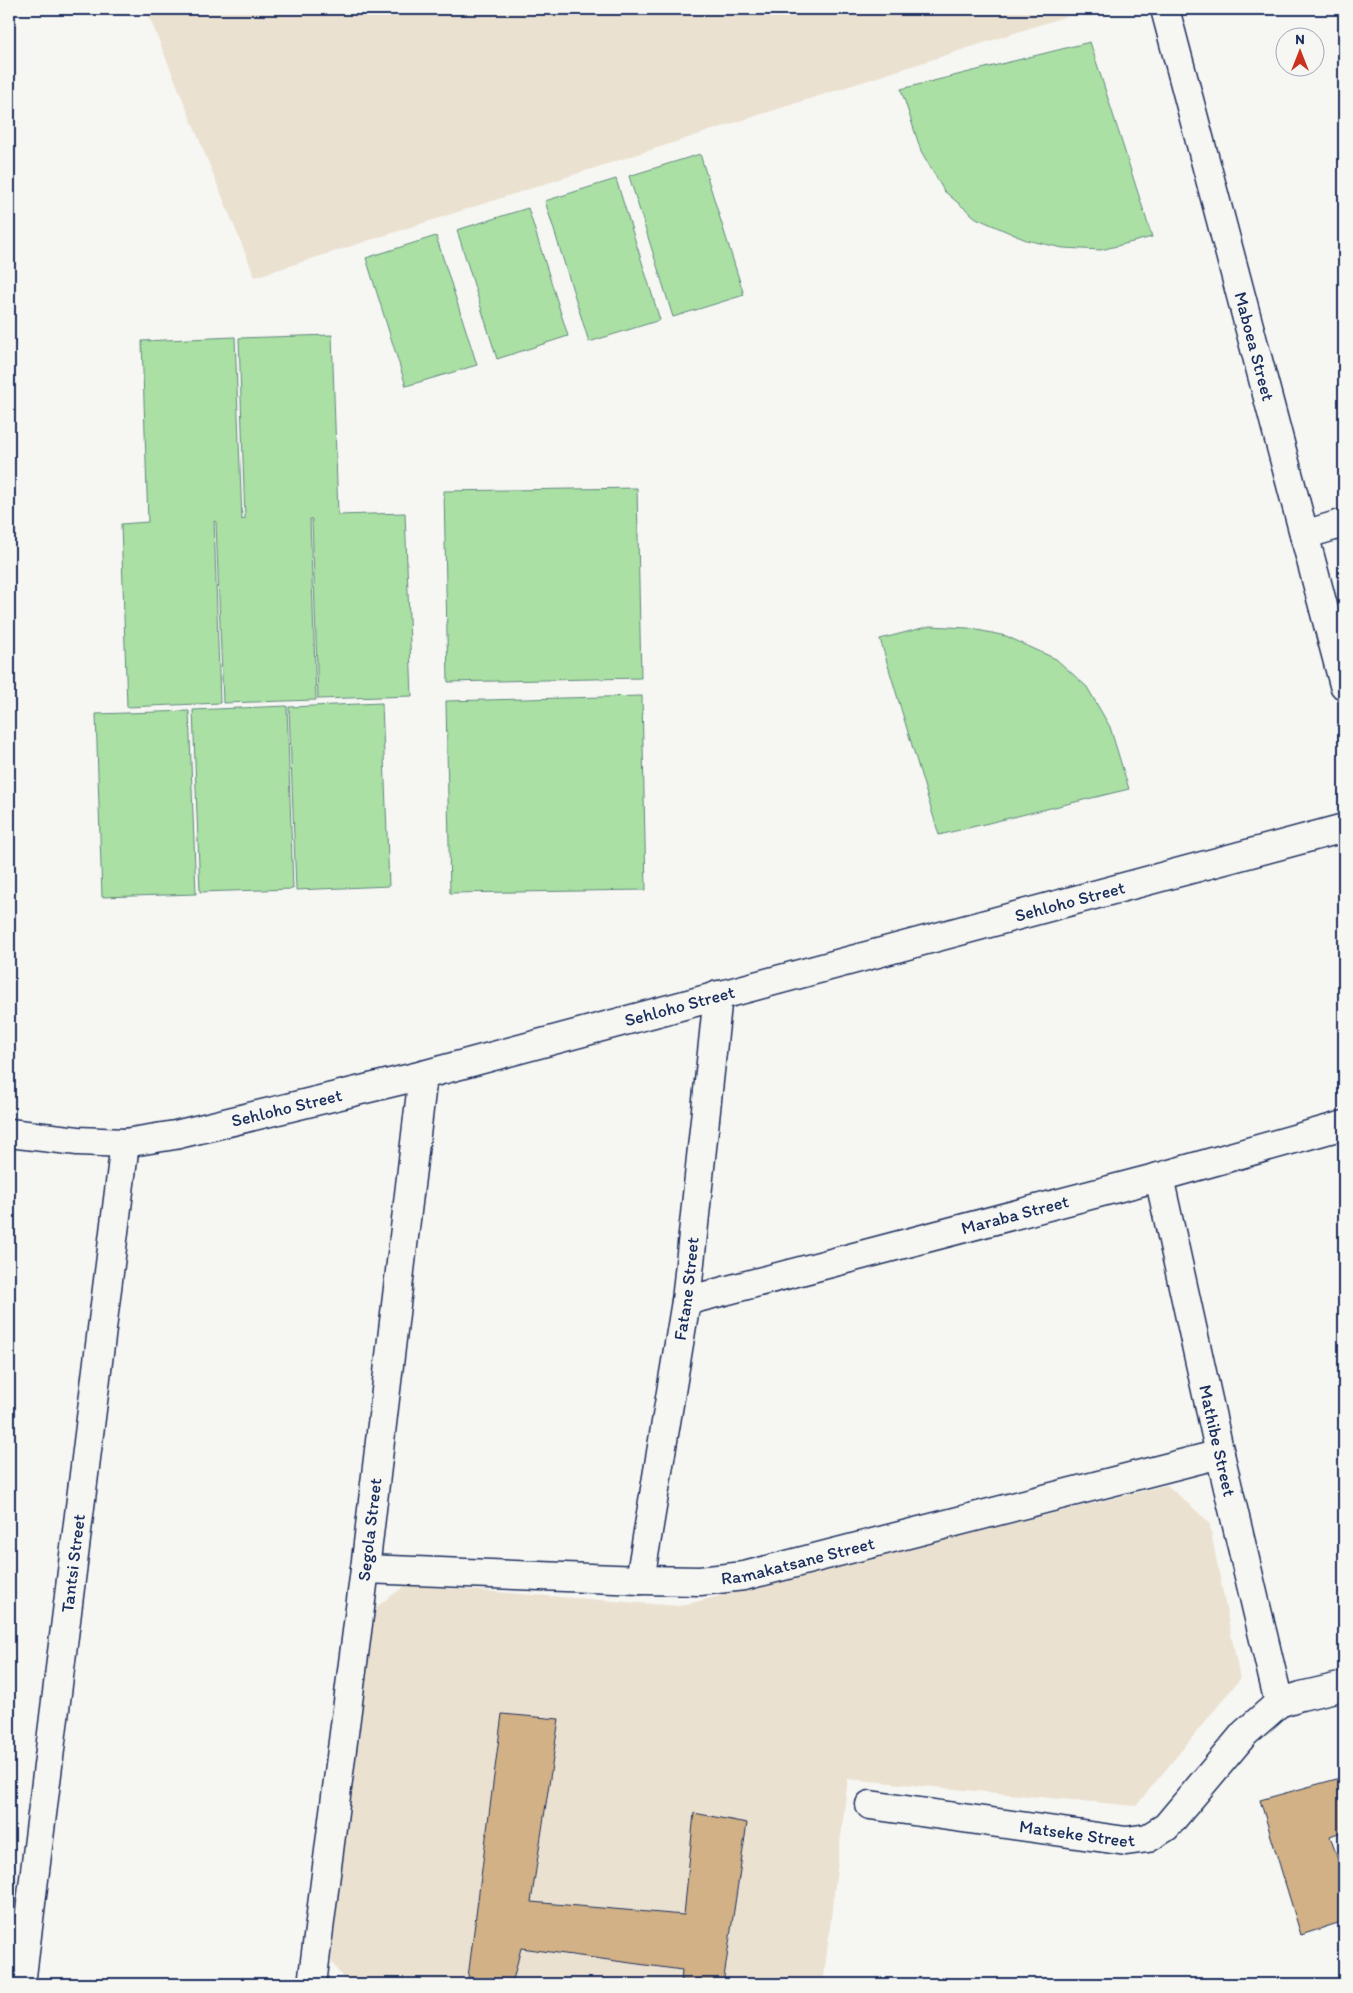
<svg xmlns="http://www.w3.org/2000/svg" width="1353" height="1993" font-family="Itim,sans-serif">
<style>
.built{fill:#ebe1d1}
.green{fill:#aae0a3;stroke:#628880}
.building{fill:#d1b185;stroke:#1b2f5e}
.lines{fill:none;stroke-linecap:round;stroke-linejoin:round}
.minor-casing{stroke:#1b2f5e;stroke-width:31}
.minor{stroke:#f6f6f2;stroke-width:28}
.labels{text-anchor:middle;stroke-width:4.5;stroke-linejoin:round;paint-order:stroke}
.street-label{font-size:18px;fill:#1b2f5e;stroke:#f6f6f2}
</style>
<rect width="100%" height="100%" fill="#f6f6f2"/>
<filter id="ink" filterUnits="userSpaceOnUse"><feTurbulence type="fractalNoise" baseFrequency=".02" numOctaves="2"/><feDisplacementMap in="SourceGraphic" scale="10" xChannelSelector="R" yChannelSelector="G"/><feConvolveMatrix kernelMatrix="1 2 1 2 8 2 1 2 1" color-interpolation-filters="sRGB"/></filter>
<g filter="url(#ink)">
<path class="built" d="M146,9H1089L255,277Z
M1167,1485L1209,1522L1240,1679L1136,1806L848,1779L823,1984H347L331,1961L371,1611L406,1585L679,1606Z"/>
<path class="green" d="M1090,42L1152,237L1101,250L1063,248L1026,240L976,218L944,191L921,151L901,89Z
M700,154L744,295L673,317L629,176Z
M616,179L660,320L589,342L545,201Z
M528,208L568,336L497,359L457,230Z
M436,236L477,365L406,386L366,258Z
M332,335L338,515L405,513L412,696L318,699L312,519H310L316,700L223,703L216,522L214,521L220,703L127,707L121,524L148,522L142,341L235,337L242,520L245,519L239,338Z
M637,488L641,678L448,682L444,491Z
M930,626L968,628L1006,636L1056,659L1087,687L1110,727L1129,789L939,835L880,639Z
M642,696L646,890L450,893L446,701Z
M382,703L389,886L296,890L289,707Z
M287,706L293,889L200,892L193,710Z
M189,711L196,894L102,897L96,714Z"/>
<path class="building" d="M502,1714L559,1719L531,1902L684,1915L694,1813L747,1823L723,1984H681L682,1970L521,1948L512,1984L468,1977Z
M1344,1777V1831L1330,1836L1344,1878V1921L1301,1935L1260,1800Z"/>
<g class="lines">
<g class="minor-casing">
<g id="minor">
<path id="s1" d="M1165,9L1344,685"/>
<path d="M1304,535L1344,523"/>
<path id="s2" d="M9,1133L78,1141L125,1143L175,1135L423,1075L1344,828"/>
<path id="s3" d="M1159,1177L1220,1454L1279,1703"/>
<path id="s4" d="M686,1301L1159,1177L1344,1125"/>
<path id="s5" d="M365,1569L640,1580L700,1581L744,1576L1220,1454"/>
<path id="s6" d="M640,1580L686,1301L718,995"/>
<path id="s7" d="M870,1805L1126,1841L1148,1838L1166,1827L1245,1733L1279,1703L1301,1696L1344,1686"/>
<path id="s8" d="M21,1984L125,1143"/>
<path id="s9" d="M312,1984L365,1569L423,1075"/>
</g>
</g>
<use href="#minor" class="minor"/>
</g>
</g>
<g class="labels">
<g class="street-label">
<text dy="6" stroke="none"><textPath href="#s1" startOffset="349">Maboea Street</textPath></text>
<text dy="6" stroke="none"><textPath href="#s2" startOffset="1092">Sehloho Street</textPath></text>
<text dy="6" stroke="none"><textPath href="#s2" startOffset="688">Sehloho Street</textPath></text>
<text dy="6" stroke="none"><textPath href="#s2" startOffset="282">Sehloho Street</textPath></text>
<text dy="6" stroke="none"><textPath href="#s4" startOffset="340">Maraba Street</textPath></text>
<text dy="6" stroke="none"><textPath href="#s6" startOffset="295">Fatane Street</textPath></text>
<text dy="6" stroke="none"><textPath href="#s3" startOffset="270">Mathibe Street</textPath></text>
<text dy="6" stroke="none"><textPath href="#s9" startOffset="458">Segola Street</textPath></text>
<text dy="6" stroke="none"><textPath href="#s5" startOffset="435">Ramakatsane Street</textPath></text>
<text dy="6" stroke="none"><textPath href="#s8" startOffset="424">Tantsi Street</textPath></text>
<text dy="6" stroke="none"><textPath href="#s7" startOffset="209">Matseke Street</textPath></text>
</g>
</g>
<rect width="1353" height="1993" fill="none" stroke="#f6f6f2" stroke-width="30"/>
<rect x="15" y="15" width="1323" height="1963" fill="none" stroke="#1b2f5e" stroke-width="2" filter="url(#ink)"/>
<g transform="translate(1300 52)"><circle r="24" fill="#f6f6f2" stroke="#9ea6b7"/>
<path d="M0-4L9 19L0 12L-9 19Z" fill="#c8321e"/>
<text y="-8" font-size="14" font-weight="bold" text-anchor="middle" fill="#1b2f5e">N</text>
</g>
</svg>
